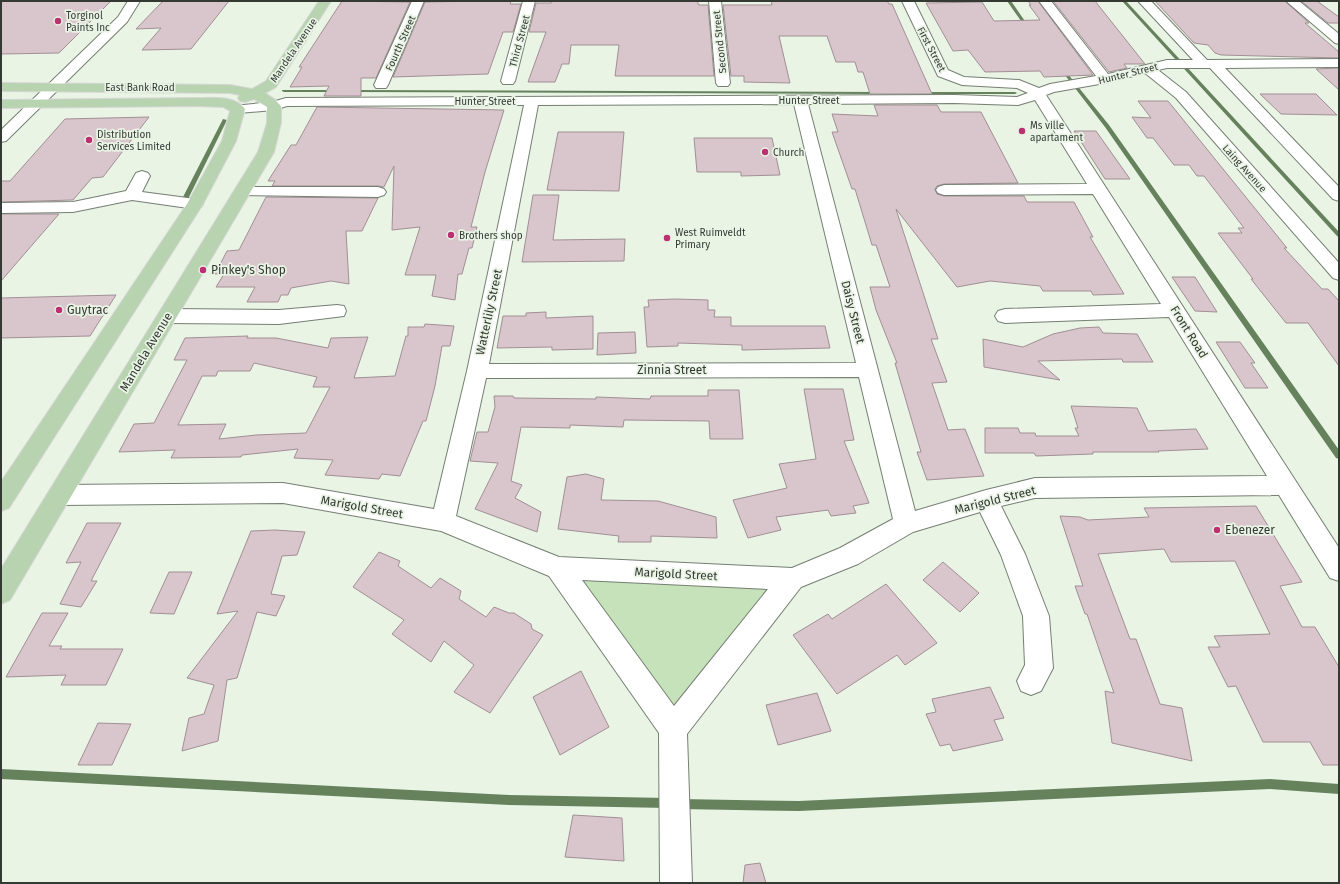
<svg xmlns="http://www.w3.org/2000/svg" width="1340" height="884" font-family="'Fira Sans',sans-serif">
<style>
.green{fill:#c5e2bb}
.lines{fill:none;stroke-linecap:round;stroke-linejoin:round}
.stream{fill:#65825d;fill-rule:evenodd}
.building{fill:#d9c6cc;stroke:#a18f95;fill-rule:evenodd}
.minor-casing{stroke:#757f72;stroke-width:2}
.major-casing{stroke:#d7d7d6;stroke-width:2}
.minor{fill:#fff;fill-rule:evenodd}
.major{fill:#b8d3b0;fill-rule:evenodd}
.poi-dot{fill:#b93170;stroke:#e9f4e5;stroke-width:1.5}
.labels{text-anchor:middle;stroke-width:3.5;stroke-linejoin:round;paint-order:stroke}
.far-poi-label{font-size:10px;fill:#353934;stroke:#e9f4e5;text-anchor:start}
.far-street-label{font-size:10px;fill:#353934;stroke:#e9f4e5}
.poi-label{font-size:12px;fill:#353934;stroke:#e9f4e5;text-anchor:start}
.street-label{font-size:12px;fill:#353934;stroke:#e9f4e5}
</style>
<rect width="100%" height="100%" fill="#e9f4e5"/>
<path class="green" d="M576,577L770,588L674,707Z"/>
<g class="lines">
<path class="stream" d="M1007,1H1011L1029,27L1028,28H1026Z
M1122,1H1126L1339,232V237L1337,236Z
M1061,68H1063L1109,125L1339,450V459L1336,458L1105,127L1061,70Z
M282,90H336L338,91L336,92H284L282,91Z
M350,90L878,92L880,93L878,94L352,92L350,91Z
M920,92H1015L1017,93L1015,94H922L920,93Z
M223,119L227,120L189,197L188,198H184L183,197Z
M1,769L509,795L668,798L671,800L673,803L671,806L668,808L509,805L1,779Z
M1270,779L1339,784V794L1270,789L799,811L680,809L677,807L675,804L677,801L680,799L799,801Z"/>
</g>
<path class="building" d="M1,1H111L59,53L1,54Z
M163,1H229L191,49L142,50L161,28L136,29Z
M342,1L410,2L376,78H361V96H324L329,86L290,87L302,67H299Z
M480,1H511L510,4H521L513,32H503L488,74L393,77L425,2Z
M552,1H697L699,5H708L714,76H615L619,45H571L569,64H562L555,82H528L546,32H529L536,3H551Z
M771,1H887L889,4H892L932,94H870L863,72H858L855,62H836L827,36H779L790,83L744,82V76H731L723,5H772Z
M1028,1H1038L1093,75L1044,77L1040,71L985,72L968,50L953,51L926,3L982,2L994,21L1040,20L1029,5H1031Z
M1053,1H1095L1145,64H1124L1127,68L1109,72Z
M1155,1H1285L1309,23H1305L1339,52V58L1221,55L1215,53L1208,45L1194,43Z
M1301,1H1317L1339,17V23H1328Z
M1339,68V90L1316,69Z
M1260,94H1316L1337,115L1281,114Z
M1138,101H1168L1287,248H1284L1322,289H1328L1339,301V366L1308,323H1286L1251,279H1253L1218,233H1242L1238,228H1244L1204,176H1197L1189,165H1174L1153,138H1147L1132,117L1151,118Z
M874,105H937L941,112H981L1018,183L944,184L937,186L935,189L937,194L944,196H1024L1027,202H1074L1093,237H1090L1124,294L1093,295L1091,291H1043L1040,286L990,281L957,287L896,209L938,339H931L947,382L932,383L948,430L965,429L984,476L927,480L917,452H921L895,363H897L876,310L870,287H890L876,245H872L855,189H852L832,132H838L832,114L878,116Z
M317,107L504,110L485,172L471,227H477L472,248H469L462,274H458L455,300L432,296L436,275H405L420,227L392,230L394,166L384,187L378,186H272L275,181H268L291,145H296Z
M149,117L103,177L92,178L73,200L1,202V181H10L65,119Z
M1074,131H1096L1130,179H1105Z
M558,132H624L619,191L547,190Z
M694,138H772L780,175L741,176V172H697Z
M533,195H559L553,240L625,239L624,261L522,262Z
M266,197L378,198L362,231H346L349,284L331,281L291,288L288,295H281L278,302H247L255,287H216L224,274H215L227,251L239,250Z
M1,214H59L1,281Z
M1172,277H1195L1217,312L1195,311Z
M116,295L90,336L1,338V298Z
M675,299L708,300V310H715L714,317H731V326H825L830,348L742,350V345L678,343V346L647,347L644,307H649L648,300Z
M546,312V318L593,316V349L552,350V347L497,348L503,316H526V313Z
M425,324L454,326L450,346H442L435,386L426,421H423L400,476L382,474L379,479L325,475L333,460L294,458L298,449L242,455L241,457L171,458L175,450L119,452L134,424L154,423L187,360H174L185,338L248,336L247,338H276L328,348L331,338L368,337L354,378L395,376L406,336H408V327H424ZM254,363L317,377L313,387H330L306,433L256,435L219,439L226,424L178,425L202,376H216L218,371H250Z
M1099,327L1103,333L1137,334L1153,362H1123L1122,359L1038,361L1060,380L984,367L983,339L1023,347L1053,334L1080,328Z
M635,332L636,353L597,355L598,333Z
M1216,342H1240L1255,363H1251L1268,388H1245Z
M804,389H843L854,440L844,441L869,503L853,506L856,513L831,516L828,510L776,517L781,530L748,538L733,500L787,488L779,464L816,459Z
M708,390H739L743,439H710L709,421L624,420L623,427L570,425V428L521,427L511,481L522,485L515,498L541,512L537,532L475,509L498,463L470,461L477,432H488L495,407L494,396H513L514,398L596,399V397L650,399L651,396H708Z
M1071,406L1137,408L1148,431L1196,429L1208,449L1158,451L1159,452H1093V454L1036,456L1034,453H985V428H1018L1020,433H1035L1036,436H1079L1075,428H1078Z
M586,474L604,479L601,500L658,501L716,517L717,538L651,536V542H618L619,536L558,529L567,477Z
M1256,506L1302,582L1280,586L1302,627H1315L1339,667V765H1323L1310,742H1263L1236,686L1228,687L1208,647H1220L1214,636L1270,634L1235,561L1171,562L1164,549L1098,554L1130,639H1136L1160,704L1182,708L1192,761L1112,743L1105,691L1114,693L1087,614H1085L1075,586H1083L1060,516L1080,517L1088,520L1149,517L1144,508Z
M87,523H121L91,581H97L81,607L60,604L81,562L66,563Z
M275,530L305,532L297,555L282,556L271,594L285,596L276,616L257,612L237,678L227,680L218,741L182,751L189,718L204,714L214,685L187,678L238,611L217,614L251,531Z
M379,552L400,561L398,566L431,588L440,578L461,591L459,599L486,617L494,607L509,613H514L531,624L532,629L543,635L490,713L454,692L474,665L444,641L431,662L392,634L404,620L353,587Z
M943,562L979,593L960,612L923,580Z
M169,572H192L174,614L150,613Z
M886,584L937,643L905,665L897,655L837,694L793,635L828,614L832,619Z
M42,613H68L49,646H62L60,649H123L106,685H61L66,675L6,677Z
M581,671L609,727L560,755L533,697Z
M990,687L1004,718L994,720L1003,740L953,751L950,744L940,746L926,714L936,712L932,699Z
M817,693L831,731L778,745L766,705Z
M98,723L131,724L112,765H78Z
M573,815L622,818L624,861L565,857Z
M760,863L766,883H743L745,865Z"/>
<g class="lines">
<g class="minor-casing">
<path id="minor" d="M128,1H140L127,22L6,141L1,142V130L118,17Z
M412,1H424L388,85L386,88H376L374,85Z
M523,1H535L515,81L513,84H503L501,81Z
M709,1H721L730,83L728,86H718L716,83Z
M902,1H914L948,70L964,77L1019,80L1039,88L1050,84L1096,76L1039,1H1051L1108,74L1167,60H1193L1138,1H1151L1207,60L1339,59V67L1225,68L1339,187V201L1333,199L1210,68H1167L1158,70L1186,92L1339,263V280L1333,278L1176,98L1145,73L1105,83L1054,92L1046,95L1339,548V581L1330,578L1279,495L1035,498L1001,506L1025,554L1049,616L1053,668L1041,691L1031,695L1021,691L1017,681L1025,665L1023,616L1001,555L980,512L913,532L858,564L801,587L687,734L692,883H660L659,733L549,576L441,531L283,503L60,505L52,502L48,495L52,488L60,485L283,483L434,509L467,371L524,105L287,106L274,110L238,113L233,112L231,109L233,106L272,102L286,98L954,95L1017,97L1028,93L1017,88L962,85L938,76ZM1035,100L1087,184L944,185L938,187L936,190L938,193L944,195L1093,194L1161,304L1005,309L998,311L995,316L998,321L1005,323L1169,317L1267,476L1035,478L986,490L915,511L808,104L954,103L1018,105ZM794,104L856,363L489,364L538,105ZM859,377L893,519L840,548L792,568L559,557L456,516L486,378ZM582,580L768,589L674,706Z
M1286,1H1299L1339,34V44L1335,43Z
M142,171L148,173L150,176L142,192L195,199L201,201L203,204L201,207L195,209L132,200L73,212L1,213V203L73,202L126,191L136,173Z
M243,187H378L384,189L386,192L384,195L378,197L237,195L235,192L237,189Z
M337,305L344,306L346,311L344,316L279,324L168,323L161,321L158,316L161,311L168,309L279,310Z"/>
</g>
<g class="major-casing">
<path id="major" d="M319,1H331L276,87L265,93L274,99L281,106V123L274,152L10,600L1,604V569L258,152L267,123V107L254,99L245,102L240,101L238,98L240,95L230,93L1,91V83L230,85L252,89L266,81Z
M196,98C211,98 235,95 245,109L236,141L203,204L9,508L1,511V482L187,204L222,141L230,111L223,107L196,106L1,108V100Z"/>
</g>
<use href="#minor" class="minor"/>
<use href="#major" class="major"/>
</g>
<g class="poi-dot">
<circle cx="58" cy="21" r="4"/>
<circle cx="1022" cy="131" r="4"/>
<circle cx="89" cy="140" r="4"/>
<circle cx="765" cy="152" r="4"/>
<circle cx="451" cy="235" r="4"/>
<circle cx="667" cy="238" r="4"/>
<circle cx="203" cy="270" r="4"/>
<circle cx="59" cy="310" r="4"/>
<circle cx="1217" cy="530" r="4"/>
</g>
<g class="labels">
<g class="far-poi-label">
<text x="66" y="19">Torginol<tspan x="66" dy="12">Paints Inc</tspan></text>
<text x="1030" y="129">Ms ville<tspan x="1030" dy="12">apartament</tspan></text>
<text x="97" y="138">Distribution<tspan x="97" dy="12">Services Limited</tspan></text>
<text x="773" y="156">Church</text>
<text x="675" y="236">West Ruimveldt<tspan x="675" dy="12">Primary</tspan></text>
<text x="459" y="239">Brothers shop</text>
</g>
<g class="far-street-label">
<text transform="translate(519 41) rotate(-75)" y="4">Third Street</text>
<text transform="translate(719 42) rotate(-96)" y="4">Second Street</text>
<text transform="translate(400 43) rotate(-66)" y="4">Fourth Street</text>
<text transform="translate(932 49) rotate(62)" y="4">First Street</text>
<text transform="translate(293 50) rotate(-56)" y="4">Mandela Avenue</text>
<text transform="translate(1128 73) rotate(-14)" y="4">Hunter Street</text>
<text x="140" y="91">East Bank Road</text>
<text x="809" y="104">Hunter Street</text>
<text x="485" y="105">Hunter Street</text>
<text transform="translate(1245 168) rotate(48)" y="4">Laing Avenue</text>
</g>
<g class="poi-label">
<text x="211" y="274">Pinkey's Shop</text>
<text x="67" y="314">Guytrac</text>
<text x="1225" y="534">Ebenezer</text>
</g>
<g class="street-label">
<text transform="translate(489 312) rotate(-78)" y="4">Watterlily Street</text>
<text transform="translate(853 312) rotate(76)" y="4">Daisy Street</text>
<text transform="translate(1189 332) rotate(58)" y="4">Front Road</text>
<text transform="translate(146 352) rotate(-59)" y="4">Mandela Avenue</text>
<text x="672" y="374">Zinnia Street</text>
<text transform="translate(995 500) rotate(-14)" y="4">Marigold Street</text>
<text transform="translate(362 507) rotate(10)" y="4">Marigold Street</text>
<text transform="translate(676 574) rotate(3)" y="4">Marigold Street</text>
</g>
</g>
<rect width="1340" height="884" fill="none" stroke="#353934" stroke-width="4"/>
</svg>
